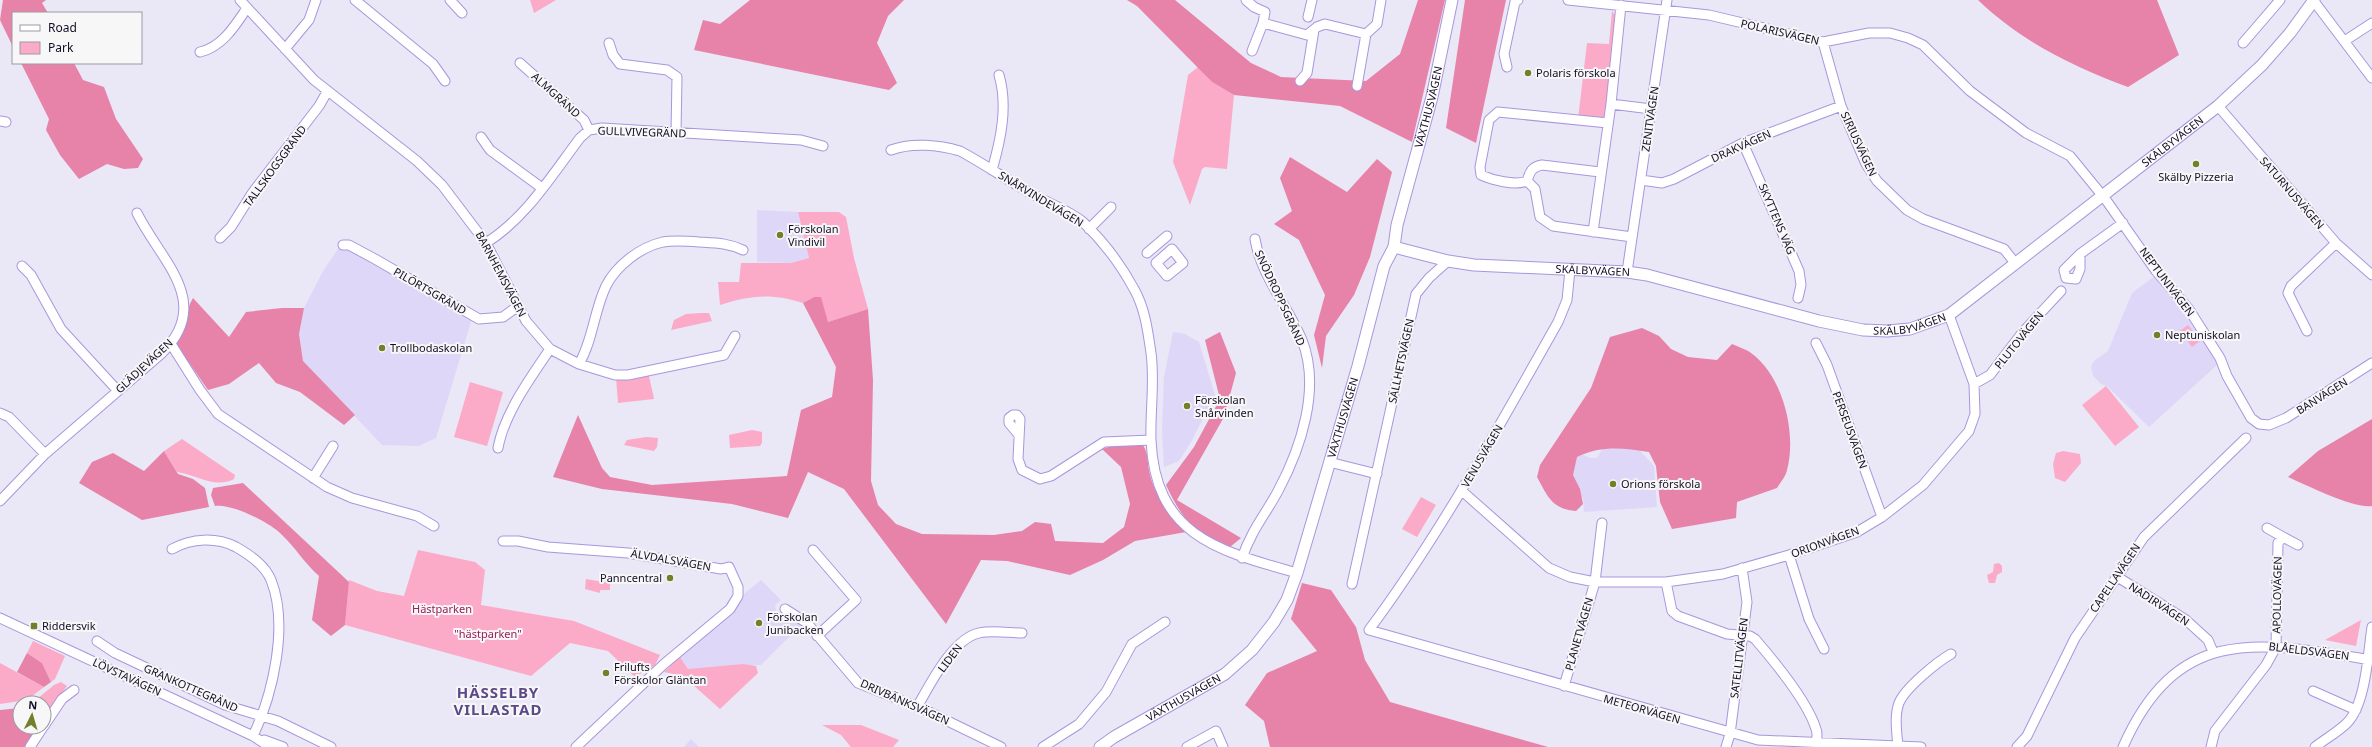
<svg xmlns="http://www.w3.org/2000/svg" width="2372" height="747" font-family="'Noto Sans',sans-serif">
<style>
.built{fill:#dfd7f8}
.green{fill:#fbabc8}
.forest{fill:#e782a9}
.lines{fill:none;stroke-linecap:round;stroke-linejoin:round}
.minor-casing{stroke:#a996dd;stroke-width:11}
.tertiary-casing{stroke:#a996dd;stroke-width:13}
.minor{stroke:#fff;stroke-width:9}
.tertiary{stroke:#fff;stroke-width:11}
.poi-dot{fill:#747f2b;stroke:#f7f7f7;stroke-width:1.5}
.labels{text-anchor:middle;stroke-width:4;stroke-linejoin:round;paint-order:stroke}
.street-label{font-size:11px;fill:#150d27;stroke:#f7f7f7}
.poi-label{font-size:11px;fill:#150d27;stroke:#f7f7f7;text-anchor:start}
.park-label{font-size:11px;fill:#951f59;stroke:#f7f7f7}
.district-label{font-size:15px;font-weight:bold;letter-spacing:1px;fill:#5c4989;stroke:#f7f7f7}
</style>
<rect width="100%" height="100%" fill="#eae7f6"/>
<path class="built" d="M757,210L798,212L809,258L791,263L757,262Z
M341,244L473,315L436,438L419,446L382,445L303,361L299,334L304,308L322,273Z
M2156,275L2211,351L2217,365L2149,427L2107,386L2101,384L2093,376L2091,366L2094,361L2108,351L2132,293Z
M1173,332L1185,334L1199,342L1215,395L1191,442L1179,461L1164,467L1162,430L1164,377Z
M1623,432L1654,466L1657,507L1584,512L1583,498L1558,470L1569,448L1590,458H1597L1608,439Z
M761,580L781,600L775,605L777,615L801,625L761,665L688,669L680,657L732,613L745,593Z
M691,739L699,747H684Z"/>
<path class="green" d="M530,0H556L534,13Z
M1612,11L1615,15L1605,118L1600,121L1578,119L1587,43L1609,44Z
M1198,67L1212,82L1234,95L1227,169L1205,167L1202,169L1190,205L1173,162L1188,75Z
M798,212H839L846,217L854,258L868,309L828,322L814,297L803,303C773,293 750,295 720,305L718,282H739L741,263H791L809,258Z
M701,313H709L712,321L671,330L674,320L686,314Z
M2188,325L2200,341L2192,347L2180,331Z
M649,376L654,399L618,403L616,378Z
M470,382L503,392L487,446L454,437Z
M2106,386L2139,427L2115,446L2082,405Z
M752,430L762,432V443L760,446L730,448L729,435Z
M646,437L658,438L657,447L654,451L624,445L627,440Z
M182,439L235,475L234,479C215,489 197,475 177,472L164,451Z
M2063,451L2080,454L2081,463L2065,482L2055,478L2053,464L2056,453Z
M1421,497L1436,505L1417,537L1402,529Z
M418,550L475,562L485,570L481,605L574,621L660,655L655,665L635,677L608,651L570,643L531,676L345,625L349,580L377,591L404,596Z
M1999,563L2002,566V572L1997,575L1995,583H1989L1987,575L1993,572L1994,564Z
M586,579L610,583V590H600V593L585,589Z
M2361,620L2356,646L2325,640Z
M33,641L65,656L55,679L51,682L42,663L27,653Z
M680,657L688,669L743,664L756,666L758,673L720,709L683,676L664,672Z
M0,663L44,687L27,700L0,704Z
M61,682L67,686L44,717V703H32L54,685Z
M822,725H861L899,740L893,747H851L841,735Z"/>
<path class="forest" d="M3,0H46L42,3L48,13H13V47L0,20Z
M750,0H904L888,16L877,43L897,83L889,90L694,50L703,20L720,24Z
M1127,0H1175L1251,63L1281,77L1366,81L1400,54L1418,0H1445L1412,142L1340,106L1234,95L1212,82L1137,6Z
M1465,0H1506L1476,143L1446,128Z
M1978,0H2157L2179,55L2128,87C2072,66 2022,42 1978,0Z
M21,63H74L83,80L104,87L116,119L143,159L138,168L124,169L107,164L79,179L60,155L46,130L49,119Z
M1290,157L1347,192L1377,159L1392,172L1370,257L1354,295L1326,336L1322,368L1314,335L1325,295L1299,240L1274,224L1292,211L1280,178Z
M814,297H821L828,322L868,309L873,380L871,481L878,505L896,524L922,534L994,535L1022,531L1035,522L1051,524L1055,541L1103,543L1124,527L1130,504L1121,467L1102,449L1115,445H1143C1149,454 1147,464 1150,475C1156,498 1170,514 1186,532L1135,541L1103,560L1070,575L1007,561L981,560L946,624L844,489L808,472L788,518L732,504L602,489L553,477L578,415L602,468L610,477L652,485L787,476L801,410L832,397L836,367L803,303Z
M193,298L229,337L246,312L282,308H304L299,334L303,361L355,415L344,425L300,392L276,383L259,363L229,384L208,390L176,344C185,330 184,313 193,298Z
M1642,328L1659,336L1671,349L1688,357L1717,360L1732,344C1738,347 1746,349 1751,353C1783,376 1797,433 1787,470C1786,476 1780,483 1777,488L1737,502L1736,518L1672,529L1660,502L1656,466L1649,452C1623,448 1602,445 1577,457L1573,475L1580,489L1583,504L1576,511C1552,509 1548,497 1537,477L1540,465L1591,388L1610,337Z
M1220,332L1236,373L1224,417L1177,500L1241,538L1230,547C1192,529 1184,523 1166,485L1194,447L1220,399L1205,340Z
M2372,419V506C2354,509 2306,485 2288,477L2318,451Z
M164,451L178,474L193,479L205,488L209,507L142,520L79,483L92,462L113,453L144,471Z
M243,483L349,582L345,625L331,636L312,620L319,576C305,564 296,548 282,535C271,523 231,503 215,506L211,495L213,488Z
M1302,583L1331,590L1356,627L1365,660L1390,702L1548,747H1270L1264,721L1245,705L1267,673L1317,651L1291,619Z
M27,653L42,663L51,682L44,687L17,672Z
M20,708V727H38L25,747H0V710Z"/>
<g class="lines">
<g class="minor-casing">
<path id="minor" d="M240,0L314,80L417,161L442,185L486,243L526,321L550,349C531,377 504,414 498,448
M355,0L433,64L445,81
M450,0L462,13
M1246,0L1254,7L1265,12L1263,23
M1568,0L1709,15L1823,42L1869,33H1890L1908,38L1923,45L1970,91L2026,133L2070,156L2106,200L2156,271L2188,308L2220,358L2227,376L2251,418L2259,424L2269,425L2286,418L2372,363
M2313,0L2372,78
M1308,17L1312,0
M1366,34L1377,24L1381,0
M2346,40L2372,23
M1823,42L1841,106L1866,164L1877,181L1907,210L1923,219L2004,249L2015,263
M609,43L613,55L620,64L667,70L677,77L676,133
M2243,43L2280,0
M285,49L309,20L316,0
M1252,51L1263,23L1307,35L1317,27L1325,24L1366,34L1357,86
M200,52C222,47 235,26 247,8
M520,63L584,120L589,130
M1507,67L1504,54L1515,2L1518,0
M1300,81L1307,73L1314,30
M1611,104L1621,5
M2218,106L2336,243L2372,275
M0,121L6,122
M481,137L490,150L542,188
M1743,143L1799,271L1801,285L1798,298
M891,150C912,142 939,145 960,151C986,165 1010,182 1036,196C1050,204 1070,211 1083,222C1103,241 1121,265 1134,289C1145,308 1148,332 1151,353C1155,382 1150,411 1151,440C1155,536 1219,551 1297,573
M992,170C1001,139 1008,106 999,75
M1600,172L1542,165C1532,167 1530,171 1527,181C1515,186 1492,180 1481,175L1480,167L1489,120L1498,112L1608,123
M1641,180L1662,183L1674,179L1743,143L1841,106
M1527,181L1535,189L1540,217L1553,226L1632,237
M1089,229L1111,207
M1593,232L1611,104L1651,109
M220,238L231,227L253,192L319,106L327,92
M486,243C526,218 552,175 580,138L589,130L602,128L801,140L823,146
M343,245H349L375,259L479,319L503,317L518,306
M1172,249L1183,263L1167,276L1156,263Z
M1147,253L1167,236
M2080,254L2064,270L2066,278L2076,279L2080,269V254L2123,223
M22,266L31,275L61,329L118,391
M1570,270L1567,300L1558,322C1498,428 1441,533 1369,630L1758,740L1921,747
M1627,272L1667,0
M2307,331L2288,293L2291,286L2336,243
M1816,343L1827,365L1882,517
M171,344L200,390L218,414L327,487L352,498L417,516L434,526
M550,349L579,364C593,340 594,311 606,286C616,266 640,247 663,242C674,240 687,241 699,242C716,243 728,243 743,250
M579,364L615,375H628L724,355L735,336
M1974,384L1990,375L2022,333L2061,291
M0,413L9,417L45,454
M1019,435L1009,423V418L1013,415H1017L1020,419L1018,459L1022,470L1040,479L1051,476L1104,442L1151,440
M1329,462L1377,474
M313,478L333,446
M1462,491L1549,568L1570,577L1595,582H1666L1723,574L1789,555L1857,532L1882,517L1923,485L1969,431L1975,414L1974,384L1949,315
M0,501L45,454L162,353C214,302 160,260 137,213
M2267,528L2283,537
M503,541H518L548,547L628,553L721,569L729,567L738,587V596L730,609L664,664L576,747
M172,549C192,538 216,537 236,547C250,555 265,565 271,580C289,625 273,694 253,736
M813,550L856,600L817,636
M1789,555L1809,619L1824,649
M1242,558C1251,531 1265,515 1278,491C1301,448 1321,388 1302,340C1288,306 1261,276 1255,239
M2116,576L2186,620L2208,640L2213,652
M1666,582L1672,611L1678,616L1727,634L1750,636L1755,639C1774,661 1808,703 1816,729C1818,734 1817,739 1816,744
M1352,584L1416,294L1429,278L1448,261
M785,609L807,623L858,683L925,710L1001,747
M0,618L253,736L270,747
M97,641L115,653L225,705L278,721L331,747
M1564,686L1595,582L1602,523
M2313,691L2356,710
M917,707C930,685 952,639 979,633C993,630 1009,633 1022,633
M44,726L62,699L74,690
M264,740L283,747
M30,747L43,727
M1043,747L1079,724L1106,692L1132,644L1165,622
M1187,747L1216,731L1223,747
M1726,747L1730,734L1747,602L1742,568
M1898,747C1897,733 1894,716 1899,703C1905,688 1937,662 1951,654
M2017,747L2027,736L2075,638L2144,537L2246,438
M2123,747C2178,623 2259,642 2372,660
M2211,747L2215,731L2266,665L2276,647L2278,543L2283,537L2298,545
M2315,747C2325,739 2338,732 2347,723C2366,704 2368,653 2372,627"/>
</g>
<g class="tertiary-casing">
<g id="tertiary">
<path id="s1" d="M1394,247L1448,261L1474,265L1627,272L1647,275L1819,321L1863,330L1887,331L1910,329L1949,315L2218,106L2262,65L2290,33L2314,0"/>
<path id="s2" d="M1100,747L1114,737L1225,674L1252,650L1274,622L1287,600L1297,573L1358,366L1384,266L1394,247L1397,225L1432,97L1452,0"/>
</g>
</g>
<use href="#minor" class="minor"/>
<use href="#tertiary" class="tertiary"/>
</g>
<g class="poi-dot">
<circle cx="1528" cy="73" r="4"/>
<circle cx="2196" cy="164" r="4"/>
<circle cx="780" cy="235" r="4"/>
<circle cx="2157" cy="335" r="4"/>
<circle cx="382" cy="348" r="4"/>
<circle cx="1187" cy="406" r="4"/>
<circle cx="1613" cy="484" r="4"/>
<circle cx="670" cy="578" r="4"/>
<circle cx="759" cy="623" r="4"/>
<rect x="30" y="622" width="8" height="8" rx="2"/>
<circle cx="606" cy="673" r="4"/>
</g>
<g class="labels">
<g class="street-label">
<text transform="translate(1780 32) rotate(13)" y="4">POLARISVÄGEN</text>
<text transform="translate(556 95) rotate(42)" y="4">ALMGRÄND</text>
<text dy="4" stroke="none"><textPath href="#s2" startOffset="756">VÄXTHUSVÄGEN</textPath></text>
<text transform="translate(1650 119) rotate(-82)" y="4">ZENITVÄGEN</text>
<text transform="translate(642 132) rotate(2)" y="4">GULLVIVEGRÄND</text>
<text dy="4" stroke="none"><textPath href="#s1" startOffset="850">SKÄLBYVÄGEN</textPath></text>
<text transform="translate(1859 144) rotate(65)" y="4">SIRIUSVÄGEN</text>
<text transform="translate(1741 146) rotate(-24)" y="4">DRAKVÄGEN</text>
<text transform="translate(275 166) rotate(-54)" y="4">TALLSKOGSGRÄND</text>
<text transform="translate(2292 193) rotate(49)" y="4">SATURNUSVÄGEN</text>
<text transform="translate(1041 199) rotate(31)" y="4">SNÅRVINDEVÄGEN</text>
<text transform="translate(1777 219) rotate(67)" y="4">SKYTTENS VÄG</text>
<text dy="4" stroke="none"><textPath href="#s1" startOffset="201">SKÄLBYVÄGEN</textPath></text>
<text transform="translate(501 274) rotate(62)" y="4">BARNHEMSVÄGEN</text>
<text transform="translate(2167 282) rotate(53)" y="4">NEPTUNIVÄGEN</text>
<text transform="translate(430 291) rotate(30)" y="4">PILÖRTSGRÄND</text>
<text transform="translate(1280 298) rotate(65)" y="4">SNÖDROPPSGRÄND</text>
<text dy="4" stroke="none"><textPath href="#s1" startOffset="526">SKÄLBYVÄGEN</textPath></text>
<text transform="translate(2019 340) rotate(-51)" y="4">PLUTOVÄGEN</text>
<text transform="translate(1401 361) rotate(-78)" y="4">SÄLLHETSVÄGEN</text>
<text transform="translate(144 366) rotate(-43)" y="4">GLÄDJEVÄGEN</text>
<text transform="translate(2322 396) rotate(-32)" y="4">BANVÄGEN</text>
<text dy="4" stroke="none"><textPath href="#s2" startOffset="433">VÄXTHUSVÄGEN</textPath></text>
<text transform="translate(1850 430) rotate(70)" y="4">PERSEUSVÄGEN</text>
<text transform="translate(1482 456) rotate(-60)" y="4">VENUSVÄGEN</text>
<text transform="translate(1825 542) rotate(-20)" y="4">ORIONVÄGEN</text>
<text transform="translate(671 560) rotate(10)" y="4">ÄLVDALSVÄGEN</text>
<text transform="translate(2115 578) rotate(-56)" y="4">CAPELLAVÄGEN</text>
<text transform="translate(2277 595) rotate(-89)" y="4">APOLLOVÄGEN</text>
<text transform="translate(2159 604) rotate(33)" y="4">NADIRVÄGEN</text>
<text transform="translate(1579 634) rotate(-74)" y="4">PLANETVÄGEN</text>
<text transform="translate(2309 651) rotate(7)" y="4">BLÅELDSVÄGEN</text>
<text transform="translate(950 658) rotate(-53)" y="4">LIDEN</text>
<text transform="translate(1739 658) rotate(-83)" y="4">SATELLITVÄGEN</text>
<text transform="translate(127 677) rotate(25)" y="4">LÖVSTAVÄGEN</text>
<text transform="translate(191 688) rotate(24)" y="4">GRANKOTTEGRÄND</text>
<text dy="4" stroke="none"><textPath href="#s2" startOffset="97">VÄXTHUSVÄGEN</textPath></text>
<text transform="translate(905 702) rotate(24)" y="4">DRIVBÄNKSVÄGEN</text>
<text transform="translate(1642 709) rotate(16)" y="4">METEORVÄGEN</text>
</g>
<g class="poi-label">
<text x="1536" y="77">Polaris förskola</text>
<text x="2196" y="181" text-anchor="middle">Skälby Pizzeria</text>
<text x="788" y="233">Förskolan<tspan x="788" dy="13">Vindivil</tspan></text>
<text x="2165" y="339">Neptuniskolan</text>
<text x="390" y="352">Trollbodaskolan</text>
<text x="1195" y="404">Förskolan<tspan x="1195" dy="13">Snårvinden</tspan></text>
<text x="1621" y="488">Orions förskola</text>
<text x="662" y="582" text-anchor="end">Panncentral</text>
<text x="767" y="621">Förskolan<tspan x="767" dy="13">Junibacken</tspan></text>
<text x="42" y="630">Riddersvik</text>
<text x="614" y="671">Frilufts<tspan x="614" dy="13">Förskolor Gläntan</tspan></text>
</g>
<g class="park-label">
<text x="442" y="613">Hästparken</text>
<text x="488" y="638">"hästparken"</text>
</g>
<g class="district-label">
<text x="498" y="698">HÄSSELBY<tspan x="498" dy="17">VILLASTAD</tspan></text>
</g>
</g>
<rect x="12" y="12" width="130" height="52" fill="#f7f7f7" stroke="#9d99a4"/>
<rect x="20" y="25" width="20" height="6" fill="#ffffff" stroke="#9d99a4"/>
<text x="48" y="32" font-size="12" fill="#150d27">Road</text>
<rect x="20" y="42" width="20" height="12" fill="#fbabc8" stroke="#9d99a4"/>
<text x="48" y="52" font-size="12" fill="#150d27">Park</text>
<g transform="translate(32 715) rotate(5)"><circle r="19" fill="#f7f7f7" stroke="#9d99a4"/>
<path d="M0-3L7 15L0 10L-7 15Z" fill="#747f2b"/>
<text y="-6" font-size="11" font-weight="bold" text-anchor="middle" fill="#150d27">N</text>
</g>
</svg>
